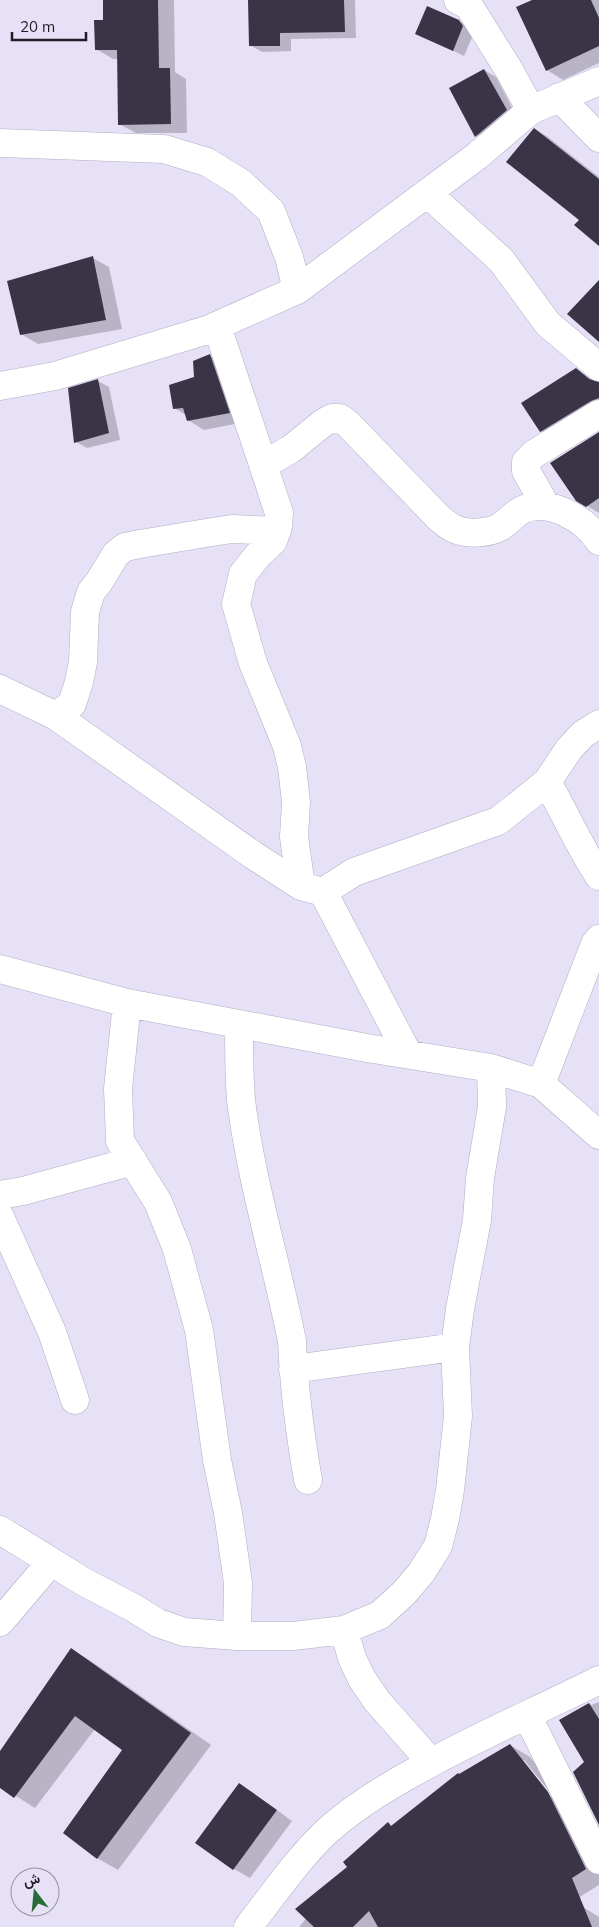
<svg xmlns="http://www.w3.org/2000/svg" width="599" height="1927" font-family="Mulish,Vazirmatn,sans-serif">
<style>
.shadow{fill:#0003;fill-rule:evenodd}
.building{fill:#3a3446}
.lines{fill:none;stroke-linecap:round;stroke-linejoin:round}
.street-casing{stroke:#b2acc1;stroke-width:29}
.street{stroke:#fff;stroke-width:28}
</style>
<rect width="100%" height="100%" fill="#e7e1f8"/>
<path class="shadow" d="M104,0H174L175,72L186,79L187,133H136L119,124L118,59H113L96,49L105,21Z
M249,0H355L356,38L291,39V51L262,52L250,45Z
M535,0H599V63L563,80L547,70Z
M459,21L471,28L474,33L464,56L416,33Z
M484,70L496,77L517,117L488,142L477,135L451,89Z
M535,129L548,137L599,177V244L581,220Z
M93,258L109,267L122,329L38,344L21,334Z
M210,356L226,365L245,422L204,430L188,420L186,415L174,408Z
M576,369L599,383V411L554,439L540,431Z
M98,381L109,387L120,440L87,448L76,442Z
M599,434V513L577,500Z
M71,1649L91,1661L211,1745L118,1870L97,1858L123,1750L95,1729L35,1808L0,1786V1753Z
M599,1702V1822L585,1762L589,1704L591,1705Z
M510,1745L530,1757L568,1805L599,1866V1885L544,1919L583,1907L599,1917V1927H299L349,1867L388,1824L393,1827ZM521,1760H524L553,1796L551,1797Z
M239,1785L255,1794L292,1821L250,1878L234,1869L197,1842Z"/>
<path class="building" d="M103,0H158L159,68H170L171,124L118,125L117,50H95L94,20H103Z
M248,0H344L345,32L280,33V46H249Z
M532,0H591L599,18V46L546,71L516,7Z
M427,6L459,20L463,26L453,51L415,34Z
M484,69L507,110L475,137L449,88Z
M534,128L599,179V246L574,225L579,220L506,162Z
M93,256L106,320L20,335L7,281Z
M599,280V342L567,314Z
M210,354L230,413L187,421L183,408L173,409L169,385L194,377L193,361Z
M576,368L589,379L599,382V398L591,401L540,432L521,403Z
M98,379L109,433L74,443L68,388Z
M599,432V498L586,507L576,501L550,463Z
M71,1648L191,1733L97,1859L63,1833L122,1750L75,1716L14,1798L0,1788V1751Z
M589,1703L599,1719V1825L573,1772L584,1762L559,1720Z
M510,1744L548,1792L586,1869L572,1878L592,1927H378L369,1911L353,1927H314L295,1909L347,1867L343,1862L388,1822L391,1826L458,1773L459,1774Z
M239,1783L277,1810L233,1870L195,1843Z"/>
<g class="lines">
<g class="street-casing">
<path id="street" d="M458,0L469,6L509,70L531,110
M559,97L599,138
M0,143L164,149L207,162L241,183L271,211L289,257L297,290
M427,193L501,260L548,324L599,367
M217,326L279,513L278,526L273,541L258,555L243,574L236,604L253,663L287,746L292,767L296,802L294,837L301,886
M0,386L55,376L207,330L297,290L477,156L531,110L599,81
M263,465L291,449L323,423L332,418H340L348,424L439,518C444,522 449,527 455,529C467,535 489,533 500,527C508,522 514,514 522,510C548,497 585,519 599,541
M546,506L526,471V462L534,454L599,414
M0,689L56,716L253,855L301,886L323,892L408,1054
M56,716L72,704L79,682L83,662L85,612L91,592L99,582L116,554L125,547L140,544L212,532L232,529L277,531
M547,782C565,813 579,846 599,876
M323,892L354,872L498,821L547,782L569,749L583,734L599,724
M0,969L127,1003L367,1048L491,1068L541,1084L599,1135
M127,1003L118,1089L120,1141L158,1202L177,1249L199,1330L217,1460L228,1513L238,1583L237,1636
M239,1024C239,1049 239,1075 241,1100C251,1181 276,1261 292,1341C294,1388 300,1434 308,1480
M541,1084L595,944L599,939
M0,1195L23,1191L133,1161
M0,1217L52,1332L75,1400
M293,1369L455,1347
M0,1530L84,1582L132,1607L158,1623L184,1632L237,1636H293L344,1630L380,1615L404,1593L421,1573L438,1546L445,1519L450,1490L458,1416L455,1347L460,1309L477,1220L480,1178L492,1107L491,1068
M0,1622L51,1562
M344,1630L352,1658L362,1679L377,1701L431,1762
M527,1715L599,1860
M248,1927C273,1895 296,1861 325,1833C352,1808 383,1789 416,1771C475,1737 538,1711 599,1680"/>
</g>
<use href="#street" class="street"/>
</g>
<g transform="translate(35 1892) rotate(344)"><circle r="24" fill="#e7e1f8" stroke="#9792a3"/>
<path d="M0-4L9 19L0 12L-9 19Z" fill="#286c38"/>
<text y="-8" font-size="14" font-weight="bold" text-anchor="middle" fill="#1f1c24">ش</text>
</g>
<path d="M12 32v8h74v-8" fill="none" stroke="#1f1c24" stroke-width="2.5"/>
<text x="20" y="32" font-size="15" fill="#1f1c24" stroke="#e7e1f8" stroke-width="4" paint-order="stroke">20 m</text>
</svg>
